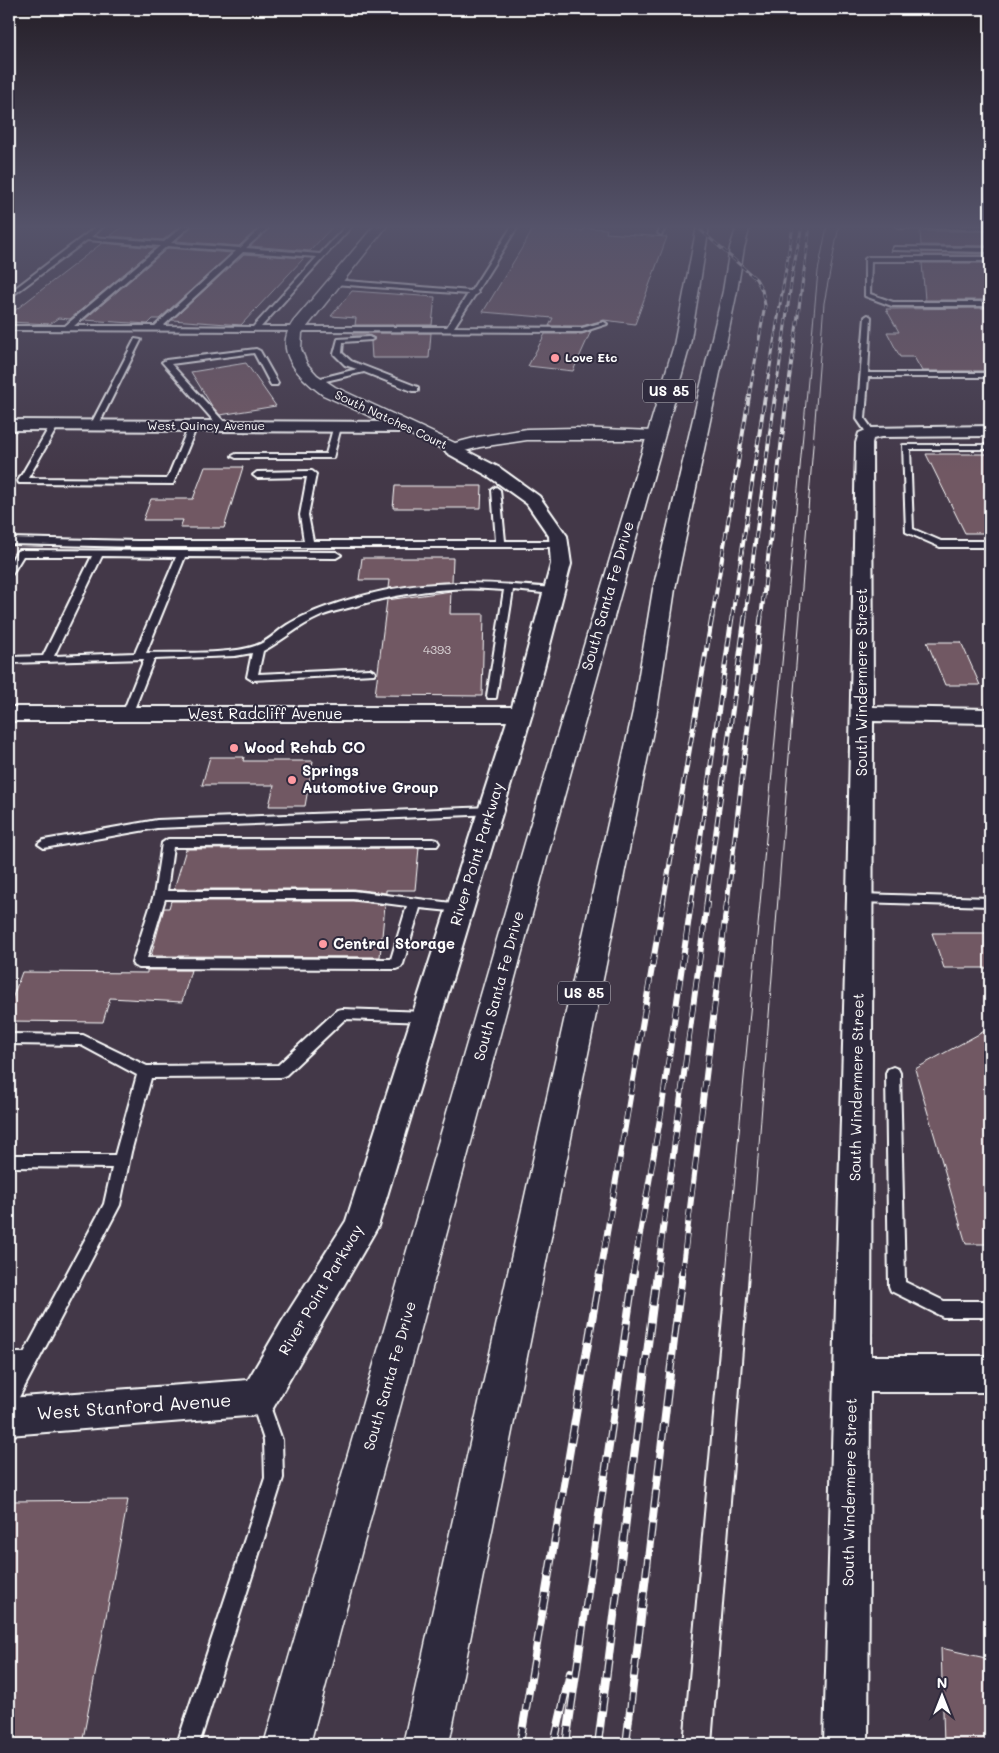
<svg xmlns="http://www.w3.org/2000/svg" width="999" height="1753" font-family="Mali,sans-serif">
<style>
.building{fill:#715963;stroke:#fff}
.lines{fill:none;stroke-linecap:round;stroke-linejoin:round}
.lane-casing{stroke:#fff;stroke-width:4}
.street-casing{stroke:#fff;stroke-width:4}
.secondary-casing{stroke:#fff;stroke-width:3}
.highway-casing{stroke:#fff;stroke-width:3}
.lane{fill:#2f2a3d;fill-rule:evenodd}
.street{fill:#2f2a3d;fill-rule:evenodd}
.secondary{fill:#2f2a3d;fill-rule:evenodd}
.highway{fill:#2f2a3d;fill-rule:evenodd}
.tram-far1{stroke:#fff;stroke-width:1}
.tram{stroke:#fff;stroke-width:2}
.rail-far4-casing{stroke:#fff;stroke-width:3}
.rail-far3-casing{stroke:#fff;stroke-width:4}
.rail-far2-casing{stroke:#fff;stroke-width:5}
.rail-far1-casing{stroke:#fff;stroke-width:6}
.rail-casing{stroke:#fff;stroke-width:8}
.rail-far4{stroke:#2f2a3d;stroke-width:2;stroke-dasharray:6;stroke-linecap:butt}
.rail-far3{stroke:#2f2a3d;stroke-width:2.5;stroke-dasharray:8;stroke-linecap:butt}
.rail-far2{stroke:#2f2a3d;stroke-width:3;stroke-dasharray:10;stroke-linecap:butt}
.rail-far1{stroke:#2f2a3d;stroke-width:4.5;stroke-dasharray:13;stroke-linecap:butt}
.rail{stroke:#2f2a3d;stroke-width:5.5;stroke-dasharray:17;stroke-linecap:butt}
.poi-dot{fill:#ff9aa2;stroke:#2f2a3d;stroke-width:2}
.labels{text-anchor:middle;stroke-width:4;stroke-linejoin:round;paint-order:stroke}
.far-poi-label{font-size:12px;font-weight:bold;fill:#fff;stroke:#2f2a3d;text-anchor:start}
.far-street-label{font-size:12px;fill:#fff;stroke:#2f2a3d}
.number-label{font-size:12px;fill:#dcd6d8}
.shield{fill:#2f2a3d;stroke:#c1bfc5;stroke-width:1}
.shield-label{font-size:14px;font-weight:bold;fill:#fff}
.street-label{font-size:15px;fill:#fff;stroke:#2f2a3d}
.poi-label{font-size:15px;font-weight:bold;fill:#fff;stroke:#2f2a3d;text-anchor:start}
.near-street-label{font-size:18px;fill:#fff;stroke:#2f2a3d}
</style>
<rect width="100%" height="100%" fill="#433848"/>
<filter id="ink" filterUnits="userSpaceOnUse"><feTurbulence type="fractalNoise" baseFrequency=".02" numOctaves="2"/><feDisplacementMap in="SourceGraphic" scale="10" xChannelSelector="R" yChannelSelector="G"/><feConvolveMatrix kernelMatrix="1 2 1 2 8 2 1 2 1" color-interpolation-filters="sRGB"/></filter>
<g filter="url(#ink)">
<path class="building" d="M124,226H180L163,240L110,236Z
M192,226H260L239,246L176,241Z
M272,226H333L310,251L250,246Z
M534,228L583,231L584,228L607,229L606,233L667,237L635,324L604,320L582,326H549L553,318L483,312Z
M920,231H990V246L921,245Z
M102,243L155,248L70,319L58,318L50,324L9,322V315Z
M168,248L232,253L159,319H153L148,324L84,320Z
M922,252L990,254V255H922Z
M244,254L304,258L241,325L172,320Z
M922,263H990V300H925Z
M352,291L435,297L432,325H355L356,318L331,316Z
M990,308V371H922L914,357H900L887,332H899L886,309Z
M591,331L573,371L528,366L545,334H582Z
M353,333H431L429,358H372L371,342L375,338L369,335H352Z
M246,363L276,406L220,415L212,406L191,372Z
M926,454H990V533H965Z
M205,467H243L224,528H180L183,520H143L151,499H193Z
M395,486H482L481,508H393Z
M362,558H453L452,582L389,588L390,580H359Z
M451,591L450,614H484L482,696L375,695L387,600Z
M927,642H961L980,685H945Z
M210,757H244L243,761H313L305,806H269L274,785H202Z
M419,848L415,890H386V893L353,889H174L186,849Z
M171,901H353L385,905L380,957L151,956L164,908H169Z
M932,933H990V968H944Z
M147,970H191L182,1002L110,998L103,1022L9,1021V1007L22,972L147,973Z
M990,1028V1244H966L915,1069Z
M128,1500L82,1744H9V1501Z
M941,1648L990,1659V1744H944Z"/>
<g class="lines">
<g class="lane-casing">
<path id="lane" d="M97,226H104L91,237L164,242L183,226H190L171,243L240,248L263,226H270L246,248L320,254L346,226H352L261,327H447L468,294L334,284L331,282L334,280L471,291L512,226H518L477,291L478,293L475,295L454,327L582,328L604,322L607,324L582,332L9,330V326H65L160,246L87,240L9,298V293ZM167,246L236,251L155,326H74ZM243,252L317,257L253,327L163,326Z
M661,226H667L661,235L658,233Z
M896,226H990V229L899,228Z
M894,247L990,248V252L892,250Z
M868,257H990V261H871L870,294L893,302H990V306H892L865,296V259Z
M868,315L871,317L868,373H990V377H868L865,419L875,433L868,435L857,419L865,317Z
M369,337L373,339L371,340L343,342L342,353L351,361L418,387V391H412L364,372L313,384V380L357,369L345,365L334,354L338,339Z
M135,339L141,340L98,426L91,428L90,426Z
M256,349L260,351L278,383L277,385H271L254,353L171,364L226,424V428H220L162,362L166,360Z
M51,424L58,426L28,478L167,479L189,426L193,424L197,426L173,484L19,483L18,481Z
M334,425L341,427L333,458H236L232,456L236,454H326Z
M903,445H990V448L987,449H910L913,529L941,541H990V547H940L906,532Z
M312,471L316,474L308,515L313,541H496L492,490L496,487L500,490L505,541H559L564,544L559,547H137L9,544V538L137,541H304L300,515L307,477L257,478L253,475L257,472Z
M20,550L336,552L341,555L336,558L185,557L146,653C175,652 229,655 255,646C268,642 276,632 287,625C313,609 352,598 383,591C440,579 496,583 553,588L558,591L553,594L513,590L496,698H488L487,696L504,590C452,585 401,592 352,607C341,610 329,612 319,617C298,626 282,641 263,651L258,674L370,669L375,672L374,674L252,680L247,677L252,653L235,656L154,659L135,707L130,710L125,707L144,659L9,663V657L43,656L92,556H23L12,574L9,575V564L17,551ZM102,556L176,557L135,653L54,656Z
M491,807L497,811L495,814L157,828L44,848L38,844L44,840L157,820Z
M168,839H433L437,840L439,843L437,846L173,847L167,891H353L460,904L466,908L460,912L420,908L403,964L401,967L396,969L139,968L134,966L132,963L154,895L162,843ZM165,899H353L407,906L391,959L147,958Z
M860,894L990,898V906L860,902L854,898Z
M342,1009L426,1012L431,1013L433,1017L431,1021L426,1022L345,1019L286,1075L281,1077L151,1078L131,1152L120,1205L15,1405L9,1408V1382L15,1370L9,1369V1353H24L104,1204L112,1168L9,1167V1155H115L137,1075L81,1045L9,1044V1034L83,1035L147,1066L278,1065L337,1010Z
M893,1067L898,1069L900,1073L905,1282L944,1301H990V1317H943L891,1291L889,1286L886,1073L888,1069Z
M259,1389L265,1392L282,1440L283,1478L199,1744H177L265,1478L264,1440L250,1398L253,1392Z"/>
</g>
<g class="street-casing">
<path id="street" d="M9,420L404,422L410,423L412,427L410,431L404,432L9,430Z
M990,426V436L881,437L873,439L872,443L873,707L990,709V723L873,721L871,1356H990V1392H870L868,1744H824L847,898L856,443L859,433L871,428Z
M453,444L500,468L539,496L567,536L571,564L532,714L378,1226L272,1410L259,1415L9,1435V1398L248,1380L283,1320L346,1221L507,721H9V707H512L551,564L549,536L527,504L488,476L447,453L444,449L447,445Z"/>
</g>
<g class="secondary-casing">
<path id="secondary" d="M374,226H387L302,333L301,349L307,364L317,375L335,387L455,443L478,437L527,429L577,428L654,431L660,432L663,436L660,440H527L480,447L453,454L323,395C300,378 272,352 293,322Z"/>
</g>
<g class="highway-casing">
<path id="highway" d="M697,226H709L690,345L553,836L310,1744H264L527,836L674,345Z
M737,226H750L744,248L737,291L675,589L657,711L449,1744H403L633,711L653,589L723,291L730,248Z"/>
</g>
<use href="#lane" class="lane"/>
<use href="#street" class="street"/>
<use href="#secondary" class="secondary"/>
<use href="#highway" class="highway"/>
<path class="tram-far1" d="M726,1274L818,271L827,226
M749,1274L824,303L839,226"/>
<path class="tram" d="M683,1744L726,1273
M712,1744L749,1273"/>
<g class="rail-far4-casing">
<path id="rail-far4" d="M696,226L756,279L762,290L765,305L749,397
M765,397L793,226
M775,397L793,270L802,226
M787,397L810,226"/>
</g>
<g class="rail-far3-casing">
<path id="rail-far3" d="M712,618L749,396
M732,618L765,396
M745,618L775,396
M761,618L787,396"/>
</g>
<g class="rail-far2-casing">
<path id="rail-far2" d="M663,904L712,617
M691,904L732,617
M706,904L745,617
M727,904L761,617"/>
</g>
<g class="rail-far1-casing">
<path id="rail-far1" d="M600,1274L663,903
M633,1274L661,1113L691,903
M657,1274L707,903
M682,1274L727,903"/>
</g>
<g class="rail-casing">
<path id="rail" d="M520,1744L600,1273
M554,1744L570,1673
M566,1744L634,1273
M598,1744L657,1273
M626,1744L682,1273"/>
</g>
<use href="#rail-far4" class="rail-far4"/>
<use href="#rail-far3" class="rail-far3"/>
<use href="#rail-far2" class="rail-far2"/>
<use href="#rail-far1" class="rail-far1"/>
<use href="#rail" class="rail"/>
</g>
</g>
<linearGradient id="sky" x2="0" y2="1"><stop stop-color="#251f28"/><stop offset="0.48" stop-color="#55536a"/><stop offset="1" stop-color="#55536a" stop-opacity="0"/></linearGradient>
<rect width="999" height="472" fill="url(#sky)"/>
<g class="poi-dot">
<circle cx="555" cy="358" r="5"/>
<circle cx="234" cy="748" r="5"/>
<circle cx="292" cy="780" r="5"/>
<circle cx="323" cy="944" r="5"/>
</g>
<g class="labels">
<g class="far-poi-label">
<text x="565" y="362">Love Etc</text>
</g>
<g class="far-street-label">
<text transform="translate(391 420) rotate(25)" y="4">South Natches Court</text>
<text x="206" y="430">West Quincy Avenue</text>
</g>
<g class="number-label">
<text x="437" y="654">4393</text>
</g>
<g class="shield">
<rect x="643" y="379.5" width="52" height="23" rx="4"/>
<rect x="558" y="981.5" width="52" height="23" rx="4"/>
</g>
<g class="shield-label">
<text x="669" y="396">US 85</text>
<text x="584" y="998">US 85</text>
</g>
<g class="street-label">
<text transform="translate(608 596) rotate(-74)" y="5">South Santa Fe Drive</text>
<text transform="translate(862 682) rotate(-90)" y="5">South Windermere Street</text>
<text x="265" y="719">West Radcliff Avenue</text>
<text transform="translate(477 854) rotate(-73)" y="5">River Point Parkway</text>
<text transform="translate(499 986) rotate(-75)" y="5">South Santa Fe Drive</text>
<text transform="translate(857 1087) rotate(-89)" y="5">South Windermere Street</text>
<text transform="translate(321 1290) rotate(-59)" y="5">River Point Parkway</text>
<text transform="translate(390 1376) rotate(-74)" y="5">South Santa Fe Drive</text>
<text transform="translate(850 1492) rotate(-89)" y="5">South Windermere Street</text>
</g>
<g class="poi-label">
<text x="244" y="753">Wood Rehab CO</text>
<text x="302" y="776">Springs<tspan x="302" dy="17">Automotive Group</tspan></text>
<text x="333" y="949">Central Storage</text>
</g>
<g class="near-street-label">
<text transform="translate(134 1407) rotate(-4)" y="6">West Stanford Avenue</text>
</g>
</g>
<rect width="999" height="1753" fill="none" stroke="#2f2a3d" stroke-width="30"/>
<rect x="15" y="15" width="969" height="1723" fill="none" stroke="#fff" stroke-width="2" filter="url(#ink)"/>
<g transform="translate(942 1696)" stroke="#2f2a3d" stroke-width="4" paint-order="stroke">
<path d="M0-4L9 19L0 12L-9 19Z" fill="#ffffff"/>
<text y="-8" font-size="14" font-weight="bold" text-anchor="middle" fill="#ffffff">N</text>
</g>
</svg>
